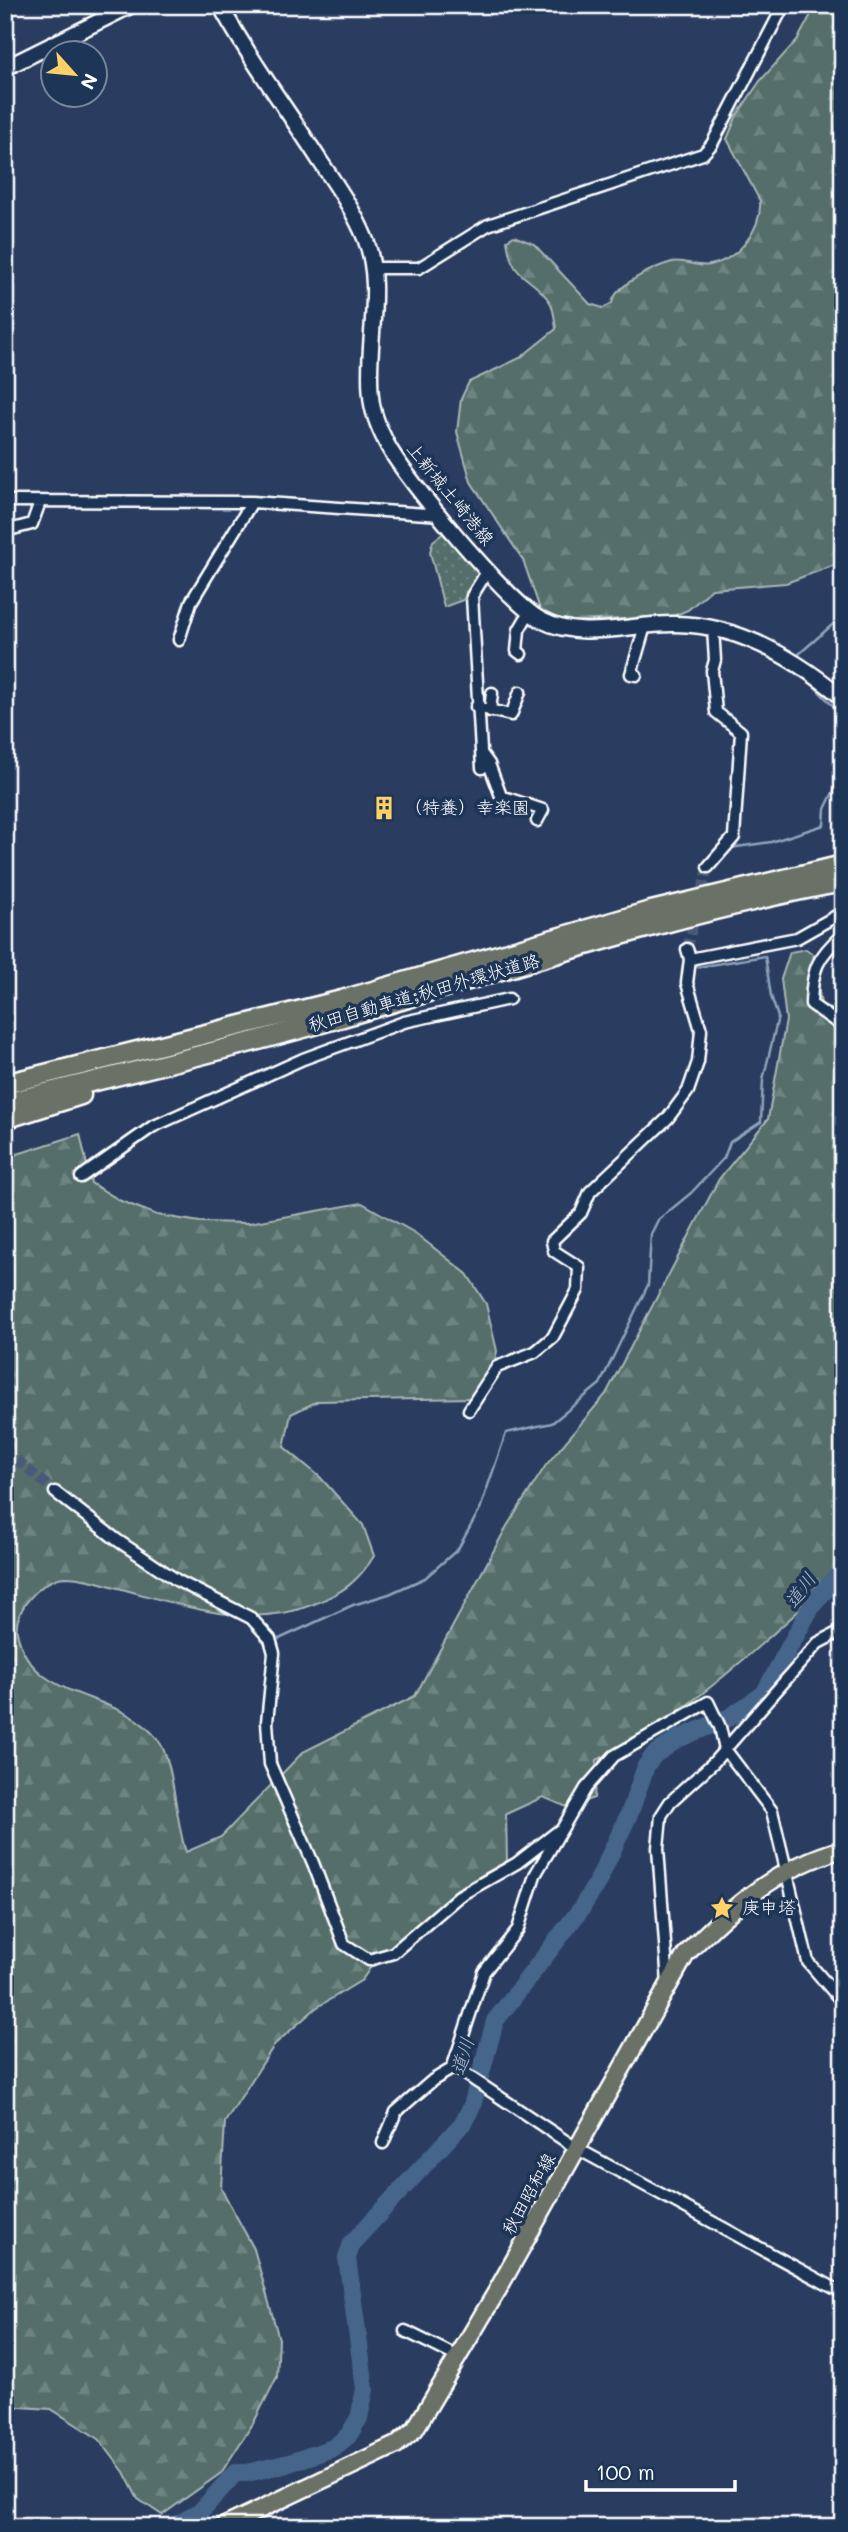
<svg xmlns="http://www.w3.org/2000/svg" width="848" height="2532" font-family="Mali,'Klee One',sans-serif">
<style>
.forest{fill:url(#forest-firs);stroke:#aab6b5;stroke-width:2}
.park{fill:url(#park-dots);stroke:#aab6b5;stroke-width:2}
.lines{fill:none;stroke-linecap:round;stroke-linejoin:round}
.stream{stroke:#8fa3b9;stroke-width:2.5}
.river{stroke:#44658a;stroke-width:18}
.street-tunnel{stroke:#4a5a78;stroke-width:10;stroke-dasharray:10 5;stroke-linecap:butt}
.street-casing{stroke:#fff;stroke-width:15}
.secondary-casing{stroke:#fff;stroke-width:19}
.primary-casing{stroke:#fff;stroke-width:21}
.highway-casing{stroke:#fff;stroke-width:23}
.street{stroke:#1d3557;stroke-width:10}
.secondary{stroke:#1d3557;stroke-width:14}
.primary{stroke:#6a7166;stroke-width:16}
.highway{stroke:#6a7166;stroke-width:18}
.labels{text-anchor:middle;stroke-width:7;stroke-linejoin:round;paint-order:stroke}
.street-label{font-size:18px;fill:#fff;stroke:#1d3557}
.poi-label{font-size:18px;fill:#fff;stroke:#1d3557;text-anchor:start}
.water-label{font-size:19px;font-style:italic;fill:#b4c1d0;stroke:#1d3557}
</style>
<defs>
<pattern id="forest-firs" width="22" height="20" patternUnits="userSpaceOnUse" patternTransform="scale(1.75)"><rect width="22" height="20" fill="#546e6b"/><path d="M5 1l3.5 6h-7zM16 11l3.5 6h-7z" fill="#6e8481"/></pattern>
<pattern id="park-dots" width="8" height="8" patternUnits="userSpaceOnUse" patternTransform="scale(1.75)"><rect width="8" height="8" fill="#546e6b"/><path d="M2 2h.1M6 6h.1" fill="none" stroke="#6e8481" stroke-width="1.8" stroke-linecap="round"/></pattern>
</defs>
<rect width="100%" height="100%" fill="#2a3d60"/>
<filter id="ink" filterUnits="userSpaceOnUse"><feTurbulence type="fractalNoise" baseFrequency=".0143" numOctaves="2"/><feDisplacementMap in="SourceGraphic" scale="14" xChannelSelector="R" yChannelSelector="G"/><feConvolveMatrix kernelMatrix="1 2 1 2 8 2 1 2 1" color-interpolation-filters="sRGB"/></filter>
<g filter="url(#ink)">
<path class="forest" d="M816,5H843V562L786,583L712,589L688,610L671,617L573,621L556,618L540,609L523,560L471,482L457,432L461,399L469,382L520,358L556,329C555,321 554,309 550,302C530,273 512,282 507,240L514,236L534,244L590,304L603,308L612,303C615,285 654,267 672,262C684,259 698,268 710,265C738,260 762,229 760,201L727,139L737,115L760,81L798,39Z
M806,949L813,954L821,1004L838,1012L843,1009V1563L829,1584C754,1650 688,1716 597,1760L594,1798L567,1807L543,1797L506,1814L507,1861L457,1889L396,1944L380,1953L362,1980L316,2008L275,2044L225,2122L221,2188L254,2249L279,2339L277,2377L254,2422L221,2473L162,2515L138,2499L124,2472L99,2439L51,2409L5,2406V1158L80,1134L91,1183L121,1201L157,1215L200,1222L249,1223L362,1203L415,1233L467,1274L486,1304L497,1351L491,1381L471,1398L318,1401L291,1414L284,1447L320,1477L363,1525L374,1556C358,1582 342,1593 314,1604C251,1630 184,1606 122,1589C104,1584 84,1577 65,1577C43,1578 13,1610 17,1632C31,1705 120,1688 158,1740C175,1762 175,1822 186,1852L221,1837L303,1752L415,1696L507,1526L546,1465L606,1394L719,1179L768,1119L786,1020L781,979L790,952Z"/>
<path class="park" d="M446,531L481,571L463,600L444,607L430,552L433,541Z"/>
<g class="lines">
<path class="stream" d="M799,654L832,625L843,621
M806,678L843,716
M730,848L771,842L824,825L825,809L843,772
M279,1639L353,1605L389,1594L425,1578L458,1549L480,1509L506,1433L552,1423L600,1384L648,1285L651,1234L658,1220L691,1193L724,1158L730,1142L761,1122L763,1080L778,1017L771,996L765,956L698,967L694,965"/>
<path class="river" d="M173,2527L200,2512L235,2473H247L289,2463L333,2448L348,2436L359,2418L365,2389L347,2258L352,2243L463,2123L472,2106L495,2021L581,1909L598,1881L630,1812L646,1766L654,1755L678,1739L730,1717L764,1694L811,1607L843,1569"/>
<path class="street-tunnel" d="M687,949L708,867
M5,1450L55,1492"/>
<g class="street-casing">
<path id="street" d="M373,268H419L488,225L703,154L712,144L784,5
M5,501L252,502L441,515
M5,531L32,524L40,502
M179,640L191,602L252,502
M521,654L517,651L519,630L530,611
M636,675L631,674L645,626
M476,707L511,715L520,692
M490,711L492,693
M481,753L489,764L501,796L543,810L537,821
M482,768L472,596L488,570
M708,867L734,837L741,732L716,712L712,671L715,660L713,629
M843,934C817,957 812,969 811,1004L843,1027
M690,959L797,938L843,912
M81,1177L152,1127L303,1059L404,1022L509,999
M469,1410L497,1367L535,1352L553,1337L578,1290L579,1267L554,1251L552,1241L581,1213L590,1192L668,1118L688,1091L698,1062L701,1030L687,983L690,959L687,949
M55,1492L117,1540L178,1581L251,1618L270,1639L274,1653L267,1722L270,1764L313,1863L344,1944L369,1960L393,1953L459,1896L517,1863L557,1832
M668,1984L658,1848L661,1816L670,1802L714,1762L818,1643L843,1630
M843,2003L808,1962L772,1811L725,1749L720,1727L708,1702L614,1756L586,1788L535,1875L518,1929L484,1972L453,2066L576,2148L843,2293
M383,2143L396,2112L433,2080L455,2067
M405,2331L458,2357"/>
</g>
<g class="secondary-casing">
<path id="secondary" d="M220,5C249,59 287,109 320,161C337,186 354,211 365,238C385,287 365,345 371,396C372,412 380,431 388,446C407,481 508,602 541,620C581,641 629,624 672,624C735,623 796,659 843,698
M5,68L132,5"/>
</g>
<g class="primary-casing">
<path id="primary" d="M223,2527L396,2445L415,2429L497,2291L686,1954C732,1906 778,1867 843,1849"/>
</g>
<g class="highway-casing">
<path id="highway" d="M5,1084L342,1000L647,912L843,865
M5,1103C118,1075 232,1049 343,1017C508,970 673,913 843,882
M5,1119L81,1095"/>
</g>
<use href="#street" class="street"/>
<use href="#secondary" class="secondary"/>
<use href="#primary" class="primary"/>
<use href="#highway" class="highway"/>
</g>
</g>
<defs>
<g id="building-bare" transform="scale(1.89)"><path d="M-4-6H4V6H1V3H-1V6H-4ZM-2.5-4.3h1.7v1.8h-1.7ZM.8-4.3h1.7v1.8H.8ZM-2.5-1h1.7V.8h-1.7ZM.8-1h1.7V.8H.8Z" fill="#ffd166" stroke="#1d3557" stroke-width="2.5" paint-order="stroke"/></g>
<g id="sight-bare" transform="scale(1.89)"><path d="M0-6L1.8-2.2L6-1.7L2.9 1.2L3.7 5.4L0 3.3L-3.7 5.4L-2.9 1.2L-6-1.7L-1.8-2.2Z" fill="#ffd166" stroke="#1d3557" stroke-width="2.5" paint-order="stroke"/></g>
</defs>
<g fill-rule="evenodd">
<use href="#building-bare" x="384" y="808"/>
<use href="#sight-bare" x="722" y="1908"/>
</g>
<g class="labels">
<g class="street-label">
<text transform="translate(450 494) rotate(51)" y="6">上新城土崎港線</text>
<text transform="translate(424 993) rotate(-16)" y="6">秋田自動車道;秋田外環状道路</text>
<text transform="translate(529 2194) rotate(-61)" y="6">秋田昭和線</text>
</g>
<g class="poi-label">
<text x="404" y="814">（特養）幸楽園</text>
<text x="742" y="1914">庚申塔</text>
</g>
<g class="water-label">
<text transform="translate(800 1590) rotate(-54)" y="7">道川</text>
<text transform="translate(462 2056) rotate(-73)" y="7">道川</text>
</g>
</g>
<rect width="848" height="2532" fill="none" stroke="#1d3557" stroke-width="28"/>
<rect x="14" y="14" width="820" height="2504" fill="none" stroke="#fff" stroke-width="2.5" filter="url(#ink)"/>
<g transform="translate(74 74) rotate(117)"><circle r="33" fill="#1d3557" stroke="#77869a" stroke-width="2"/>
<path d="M0-5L12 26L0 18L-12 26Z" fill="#ffd166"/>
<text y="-10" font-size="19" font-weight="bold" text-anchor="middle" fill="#ffffff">N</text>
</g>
<path d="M586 2480v10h149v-10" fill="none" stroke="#ffffff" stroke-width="3.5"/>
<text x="596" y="2480" font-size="21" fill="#ffffff" stroke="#1d3557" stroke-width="5" paint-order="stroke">100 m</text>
</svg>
